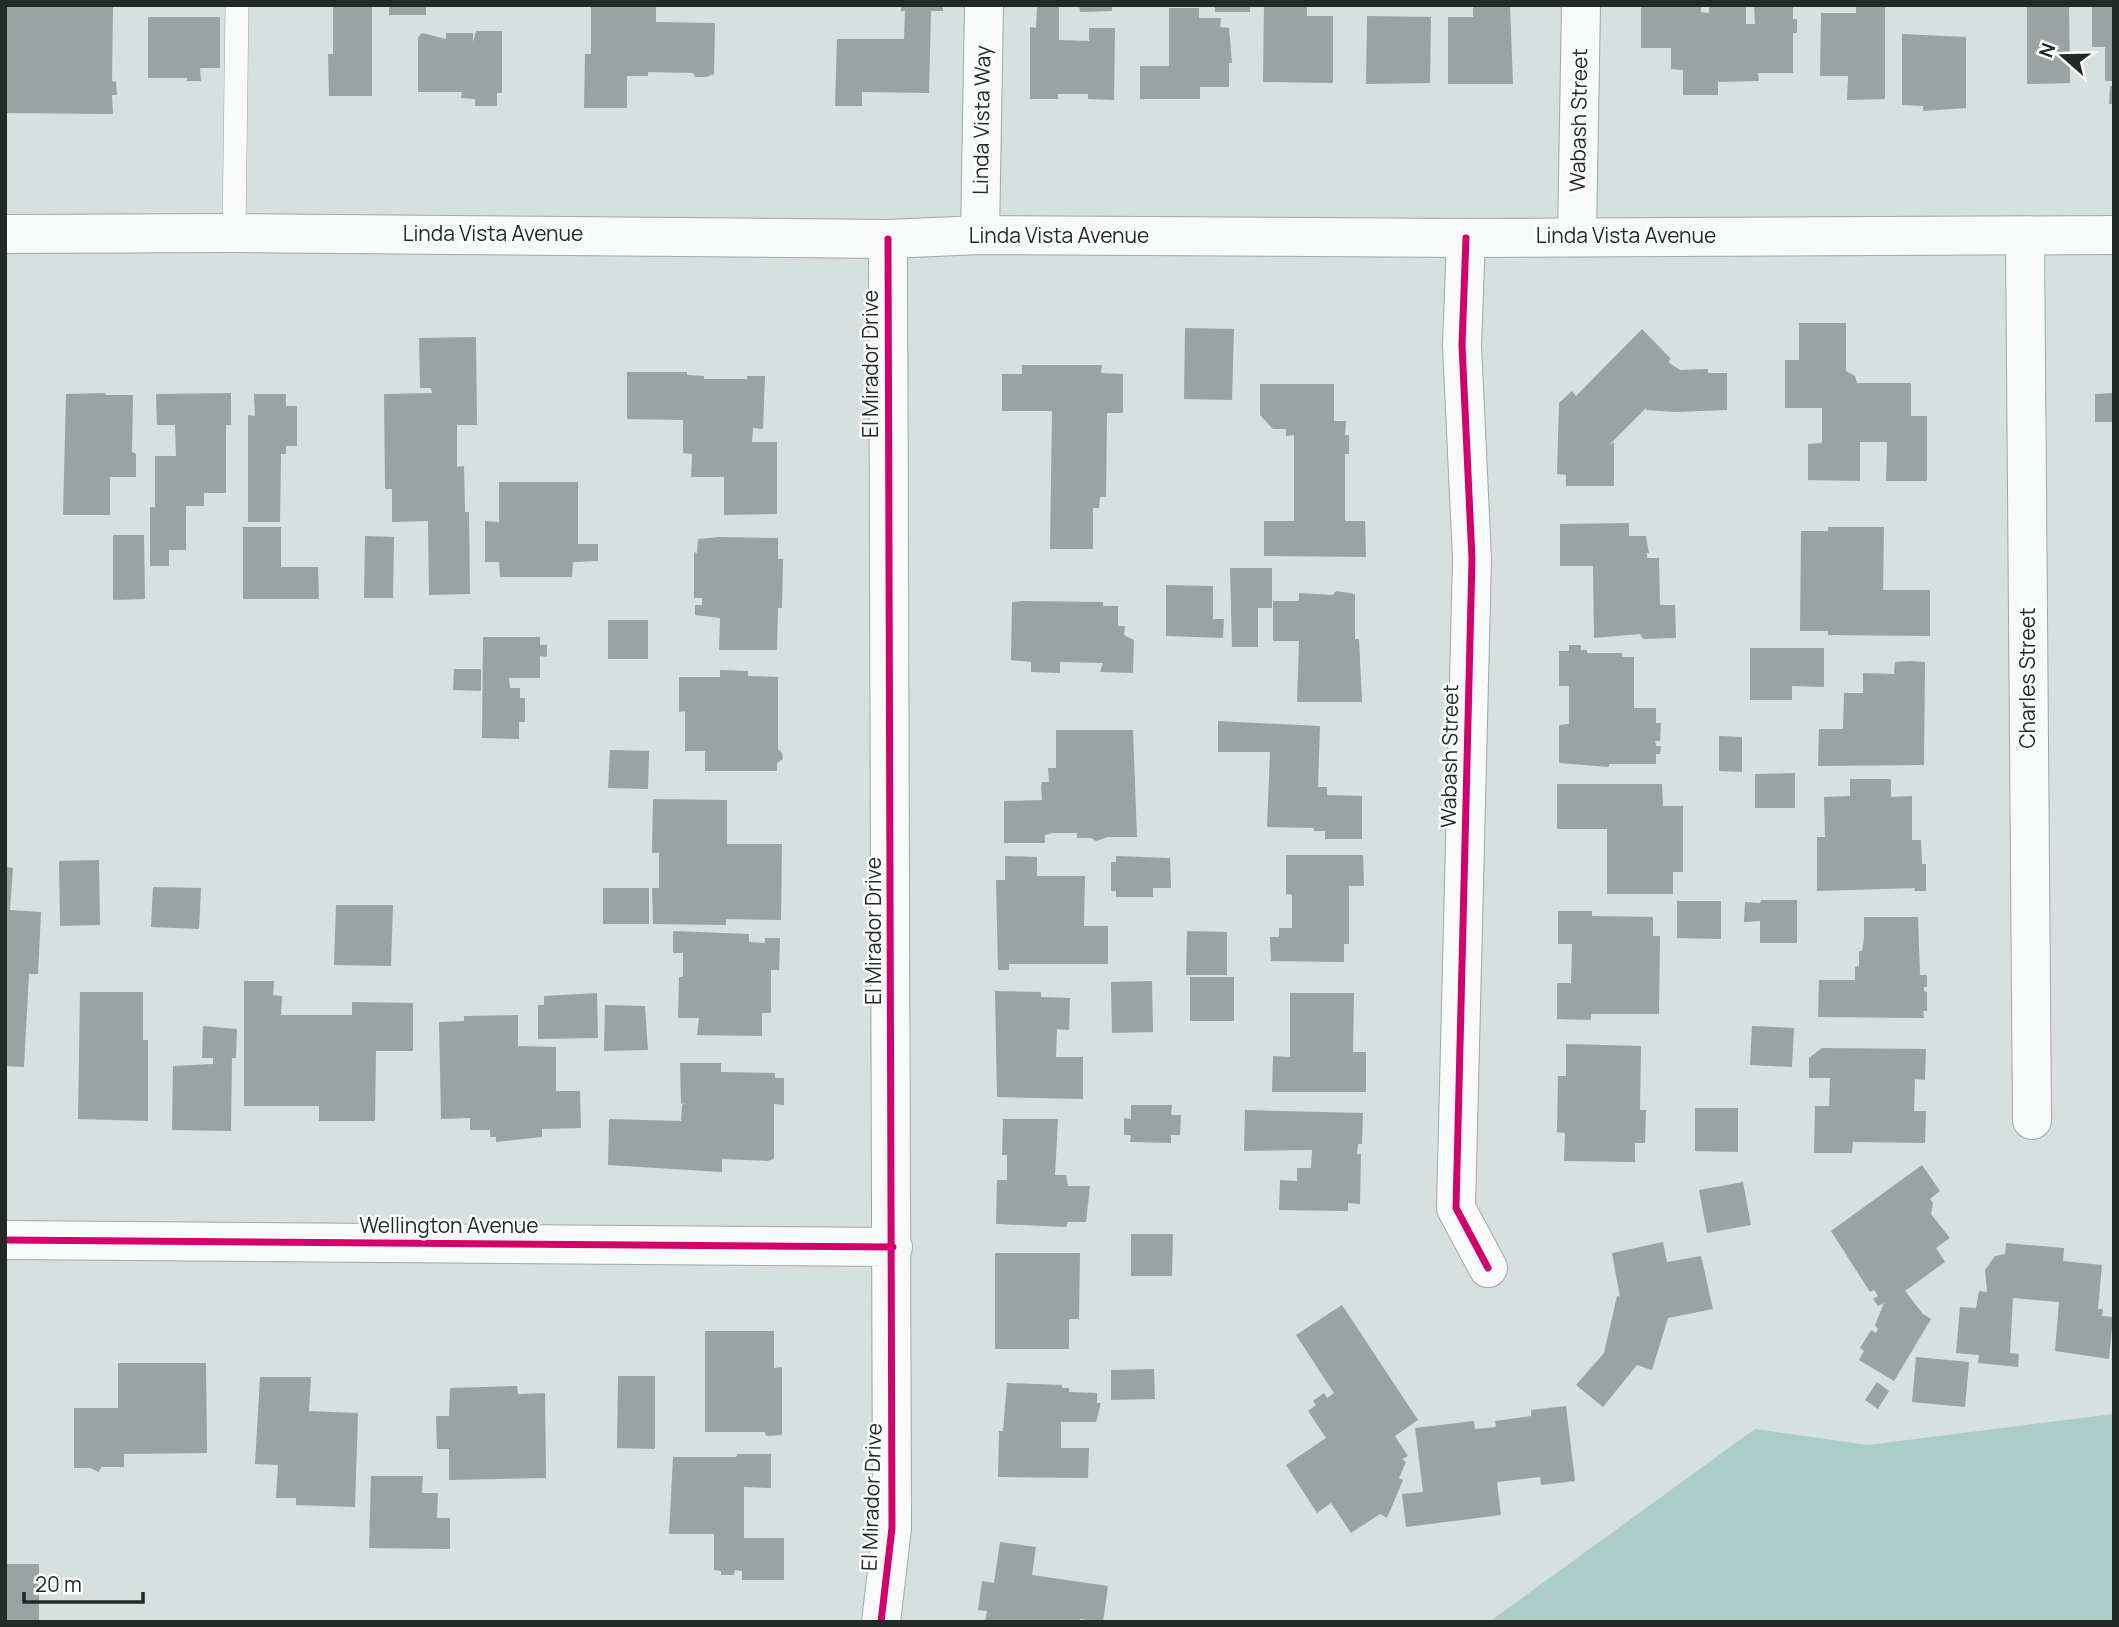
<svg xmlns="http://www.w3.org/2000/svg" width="2119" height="1627" font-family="Manrope,sans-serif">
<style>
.green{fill:#aacdc7}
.building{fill:#9ba2a1}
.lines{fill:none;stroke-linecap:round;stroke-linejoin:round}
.lane-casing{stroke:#a1a8a6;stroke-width:24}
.street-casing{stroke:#a1a8a6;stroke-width:40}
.secondary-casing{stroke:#a1a8a6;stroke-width:40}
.lane{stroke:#f9fafa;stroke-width:23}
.street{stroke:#f9fafa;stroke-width:38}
.secondary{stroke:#f9fafa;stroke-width:38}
.cycleway-casing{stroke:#fff;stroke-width:11}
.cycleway{stroke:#d6006c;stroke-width:7}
.labels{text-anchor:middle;stroke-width:5;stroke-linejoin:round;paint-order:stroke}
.street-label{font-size:21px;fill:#222927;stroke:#fff}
</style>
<rect width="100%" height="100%" fill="#d6e0de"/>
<path class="green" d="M2114,1414V1622H1489L1755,1429L1868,1445Z"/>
<path class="building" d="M5,5H113L112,81L116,82L117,95H112L113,114L5,113Z
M333,5H372V96H329L328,54H333Z
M389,5H426V15H389Z
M591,5H656V22L715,23L714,74L706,77H695L693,73L648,72V76H627V108H584L585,54H591Z
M901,5H943V11H931L929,93L862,92V106H835L837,39H904L905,11H901Z
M1079,5H1112V11L1080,12Z
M1215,5H1250V12H1215Z
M1264,5H1307V16H1333V83L1263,82Z
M1473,5H1510L1513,84H1448V17H1473Z
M1641,5H1701V12L1709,13V5H1746V24H1755L1754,5H1793V19H1797V33H1793V73H1758L1759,81L1718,82V95H1683V70L1671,69V48H1641Z
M1856,5H1885V99L1847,100L1848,76H1820L1821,13H1856Z
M2027,5H2069L2070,83L2027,84Z
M2092,5H2114V81H2105V47H2092Z
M1037,7H1059V40L1089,41V28H1115L1114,100L1088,99V94H1058V99H1030V27L1036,28Z
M1169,8H1199V18H1221L1220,27L1229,28L1232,63H1229V87H1200V99H1140V66H1169Z
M1367,16L1431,17L1430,83L1366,84Z
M148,17H220V68H200L201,81H187V78H148Z
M476,31H502V93H497V106H475V99L461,98L462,92H418V37L422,33L446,39V33H473V42Z
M1902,34L1966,37V108L1923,111V106L1902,105Z
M2110,86H2114V104H2109Z
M1799,323H1846V371L1855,376L1857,383H1911V416H1927V481H1886L1887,442H1860V481L1808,480V444L1822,443V408H1785V360H1799Z
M1185,328L1234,329L1232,400L1184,399Z
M1642,329L1671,359L1668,362L1680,370L1708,369V373H1727V410L1675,412L1646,410L1647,407L1609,445L1614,442V486H1566V475L1557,474L1559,403L1572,391L1576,396Z
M476,337L477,425H457V467L464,466L465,512H469L470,594L429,595L428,521L392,522V489H385L384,394L432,393L431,388H420L419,338Z
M1022,365H1102L1101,373L1123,374V413H1107L1106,497H1100L1099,508H1093V549H1050L1052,411H1002V374H1022Z
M627,372H687V375L704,376V379H747V376H765L763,429L753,428L752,442H777V514L724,515V477H691L692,454L683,453V420L627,419Z
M1260,384H1334V421H1346L1345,435H1349V454H1345V521H1365L1366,557L1264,556V521H1294V435L1286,436V429H1273L1260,415Z
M105,393L106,395H133L132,452L136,454V477H110V515H63L66,394Z
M231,393V425H226V493H204V506H186V550H169V566H150V507H155V456H176L175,425H157L156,394Z
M2114,393V422H2095V394Z
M254,394H286V406H297V446H286V454H281L280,522H248V415L255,416Z
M499,482H578V544H598V561L573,562L572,577H500L499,562H485V521L499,522Z
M1629,523V536H1646L1649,553H1647V558H1659L1660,605H1675L1676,638L1643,639L1640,634L1594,638L1593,566H1560V524Z
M243,527H281V567H318L319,599H243Z
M1828,527H1884L1883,590H1930V636L1828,635V631H1800L1801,531H1828Z
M113,535H144L145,599L113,600Z
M365,536L394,537L393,598H364Z
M720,537L778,538V559H783L782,608H778L777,650H719L720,618L695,615V605H702V598H694V552L697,553L698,539Z
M1230,568H1272V608H1258V647H1232Z
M1166,585L1213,586V619H1224L1223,638L1166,636Z
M1336,591L1355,594V639H1359L1362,702H1297L1299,641H1273V601H1299V593L1333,595Z
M1024,601L1103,602V606H1118V626H1125L1124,635L1134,640L1133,673L1100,672L1103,663L1060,662V673L1031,672V662L1011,660L1012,602Z
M608,620H648V659H608Z
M483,637H540V645H547V657L540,656V678H509L510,688H520V698H525V722H519V739L482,738Z
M1569,645H1581V650H1587V653H1622V657H1634V708H1656V723H1661L1660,741H1655L1656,746H1661L1660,754H1656V764H1609V767L1559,763V725L1569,724V686H1559V651H1569Z
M1750,648H1824V687L1792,686V700H1750Z
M1910,661L1925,662L1924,765L1818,766L1819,729H1843L1844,693H1863V673L1894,674L1895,662Z
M454,669H481V691L453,690Z
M720,670L748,671V676L778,677V749L782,753L783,759L777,763V771H705V751H685V711L679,712V677H720Z
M1218,721L1320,726L1318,787H1327V795L1362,796V839H1325V831H1314V828L1267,827L1270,752H1218Z
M1056,730H1133L1137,837H1108L1096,841L1091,838H1077V833H1053L1045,835V843H1004V801L1042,800L1041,786L1042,782H1049L1048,768H1056Z
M1719,736L1742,737V772L1719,771Z
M610,750L649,751L648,789L608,788Z
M1795,773V808H1755V774Z
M1850,779H1891V797L1912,796V840H1921L1922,864H1926V891H1914L1915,888L1817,891V837H1825L1824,797L1850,796Z
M1557,784H1662L1663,806H1683V872H1673V894H1607V829H1557Z
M653,799L727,800V844H782L781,920L726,919V925L653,924L652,888H659V853H652Z
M1286,855H1363L1364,886H1349V944H1344V962L1271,961L1270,937H1279V928H1292V895L1286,894Z
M1005,856L1037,857V876H1085L1084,926H1108V964H1009V970H998L996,880H1005Z
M1116,856L1170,858L1171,888H1153V897H1116V891H1111V862H1116Z
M99,860L100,925L60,926L59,861Z
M5,867L13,868L10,910L41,912L38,974H29L24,1067L5,1066Z
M153,887L201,888L199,929L151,927Z
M603,888H649V924H603Z
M1761,900H1797V943H1760V921L1744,922L1745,902L1760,903Z
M1677,901H1721V939L1677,938Z
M336,905H393L391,966L334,965Z
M1558,911H1592V916L1653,917V936H1660L1659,1014H1591V1020L1557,1019V983H1571L1572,944H1558Z
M1864,917H1918L1920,975H1927V987H1924V991L1927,992V1011H1923L1924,1018L1818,1017L1819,980H1855V967L1859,966V951H1862L1864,938Z
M673,931L749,934V942L765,943V938H780L779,970H771V1013H762V1036L697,1035L699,1018H678L679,977H683V953H673Z
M1187,931L1227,932V975H1186Z
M1190,977H1234V1021H1190Z
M244,981H274L273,995L282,996L281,1015H352V1002L413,1003V1051H376L375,1121H319V1106H244Z
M1152,981L1153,1032L1112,1033L1111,982Z
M995,991L1041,992V997L1070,998L1069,1030L1057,1029L1056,1057H1083V1099L997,1097Z
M80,992H143V1040H148V1121L78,1119Z
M597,993L598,1038L538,1039V1005H544V996Z
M1290,993H1354L1353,1052H1366V1092H1272L1273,1056L1290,1057Z
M605,1005L645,1006L648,1050L604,1051Z
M518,1015V1046L556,1047V1091H580L581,1128L542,1129V1137L496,1142V1137H490V1130H470V1118L441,1119L439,1022L464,1021V1016Z
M203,1026L237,1029L236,1058H232L231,1131L172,1130L173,1066L213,1064V1058H202Z
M1752,1026L1794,1028L1792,1067L1750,1065Z
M1566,1044L1641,1046L1640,1110H1646L1645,1143H1635V1162L1564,1161L1565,1133L1557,1132L1558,1076H1566Z
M1822,1048L1926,1049L1925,1080L1915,1079L1914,1111H1926L1925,1143L1853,1142L1852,1153H1814L1815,1106H1829L1830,1078H1809V1058Z
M680,1063H721V1072L775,1073V1078H784V1105L774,1104V1159L767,1161L722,1159V1172L608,1165L609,1119L681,1121L682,1105L685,1103L681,1104Z
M1131,1105H1172L1171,1115H1181L1180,1135H1171V1143L1130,1142L1131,1135H1124V1118L1131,1119Z
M1695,1108H1738V1152L1695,1151Z
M1245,1110L1363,1113L1362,1144H1358L1357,1154H1361L1360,1204L1348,1203V1211L1279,1210L1280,1180L1297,1181V1168H1311L1312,1150L1244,1151Z
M1003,1119H1058L1055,1175H1066L1068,1186H1090L1086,1222H1068L1066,1227L996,1224L997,1180H1007V1155H1002Z
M1922,1165L1940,1191L1930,1199L1933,1203L1931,1214L1950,1238L1936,1248L1945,1262L1905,1291L1923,1314L1931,1319L1894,1381L1859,1360L1864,1351L1860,1348L1871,1330L1876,1333L1878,1329L1875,1325L1884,1303L1878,1306L1873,1299L1878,1296L1874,1290L1870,1292L1831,1231Z
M1743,1182L1751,1225L1707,1233L1699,1190Z
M1131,1234H1173L1172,1276H1131Z
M1663,1242L1667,1262L1701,1256L1713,1309L1668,1318L1652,1370L1637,1365L1603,1407L1576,1385L1604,1353L1617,1296L1620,1297L1612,1253Z
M2006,1243L2064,1248L2063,1261L2102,1265L2098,1309H2103L2102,1316L2113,1317L2109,1359L2055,1351L2059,1302L2013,1298L2010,1353L2019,1354L2018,1367L1978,1363L1979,1355L1956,1353L1960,1307L1976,1308L1979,1291L1987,1292L1985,1270L1995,1256L2005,1254Z
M995,1253H1080L1079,1319H1069V1349H995Z
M1342,1305L1418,1420L1395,1436L1408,1456L1402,1459L1406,1462L1399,1478L1403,1480L1387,1518L1380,1514L1351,1533L1331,1503L1317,1513L1286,1465L1326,1438L1308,1411L1316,1405L1313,1401L1324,1393L1327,1398L1334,1393L1296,1335Z
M705,1331H774V1368L782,1367V1435L766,1436L765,1432H705Z
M1916,1357L1969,1362L1965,1407L1912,1402Z
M118,1363H206L207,1453L124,1454V1467H101L99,1472L90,1468H74V1408H118Z
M1154,1369L1155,1399L1111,1400V1370Z
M618,1376H655V1449L617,1448Z
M260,1377H311L309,1411L358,1413L355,1507L296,1505V1498H276L278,1465L255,1464Z
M1877,1382L1889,1391L1878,1409L1865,1400Z
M1007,1383L1062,1385V1388H1069V1392L1097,1393V1403H1101L1096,1422H1061V1448H1089L1088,1478L998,1477L999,1431H1003Z
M517,1386L518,1394L545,1393L546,1478L449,1480V1449H437L436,1416H449L450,1388Z
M1566,1406L1575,1481L1541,1485L1540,1477L1497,1482L1501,1515L1406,1527L1402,1494L1423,1492L1415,1428L1474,1421L1475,1429L1496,1427L1495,1421L1531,1416V1410Z
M738,1454H771V1488L744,1487V1538H784V1580H742V1571L735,1570L734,1575H721V1571L714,1570V1534H669L673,1457H736Z
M371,1476H423L422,1493H438L437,1518H450V1549L369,1548Z
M1000,1542L1036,1547L1032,1575L1108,1586L1103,1622L1081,1619L1076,1622H985L987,1611L978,1610L982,1581L994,1583Z
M5,1564H39V1622H5Z"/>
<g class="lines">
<g class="lane-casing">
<path id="lane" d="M234,233L237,5"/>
</g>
<g class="street-casing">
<path id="street" d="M980,235L984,5
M1577,235L1581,5
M2025,237L2032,1120
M1466,238L1462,345L1472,559L1456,1208L1488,1268
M5,1240L893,1247
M881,1622L892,1528L888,239"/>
</g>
<g class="secondary-casing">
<path id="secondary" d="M5,234L234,233L888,239L980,235L1466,238L2114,235"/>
</g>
<use href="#lane" class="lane"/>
<use href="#street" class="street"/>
<use href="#secondary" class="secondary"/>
<g class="cycleway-casing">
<path id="cycleway" d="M1466,238L1462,345L1472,559L1456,1208L1488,1268
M5,1240L893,1247
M881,1622L892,1528L888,239"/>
</g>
<use href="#cycleway" class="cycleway"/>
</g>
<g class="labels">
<g class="street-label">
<text transform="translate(982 120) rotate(-89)" y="7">Linda Vista Way</text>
<text transform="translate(1579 120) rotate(-89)" y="7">Wabash Street</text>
<text x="493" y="241">Linda Vista Avenue</text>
<text x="1059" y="243">Linda Vista Avenue</text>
<text x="1626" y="243">Linda Vista Avenue</text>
<text transform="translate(871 364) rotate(-90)" y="7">El Mirador Drive</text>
<text transform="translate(2028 678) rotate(-90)" y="7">Charles Street</text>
<text transform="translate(1450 756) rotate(-89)" y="7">Wabash Street</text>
<text transform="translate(874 931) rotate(-90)" y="7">El Mirador Drive</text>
<text x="449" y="1233">Wellington Avenue</text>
<text transform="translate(872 1497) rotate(-88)" y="7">El Mirador Drive</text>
</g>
</g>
<rect width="2119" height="1627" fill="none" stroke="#222927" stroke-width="14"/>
<g transform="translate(2063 56) rotate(290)" stroke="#ffffff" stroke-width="5" paint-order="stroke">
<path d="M0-5L12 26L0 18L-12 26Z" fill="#222927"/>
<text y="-10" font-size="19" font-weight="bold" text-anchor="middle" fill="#222927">N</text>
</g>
<path d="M24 1592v10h119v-10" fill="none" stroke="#222927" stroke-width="3.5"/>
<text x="35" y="1592" font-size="21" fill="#222927" stroke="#ffffff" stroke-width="5" paint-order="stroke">20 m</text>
</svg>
